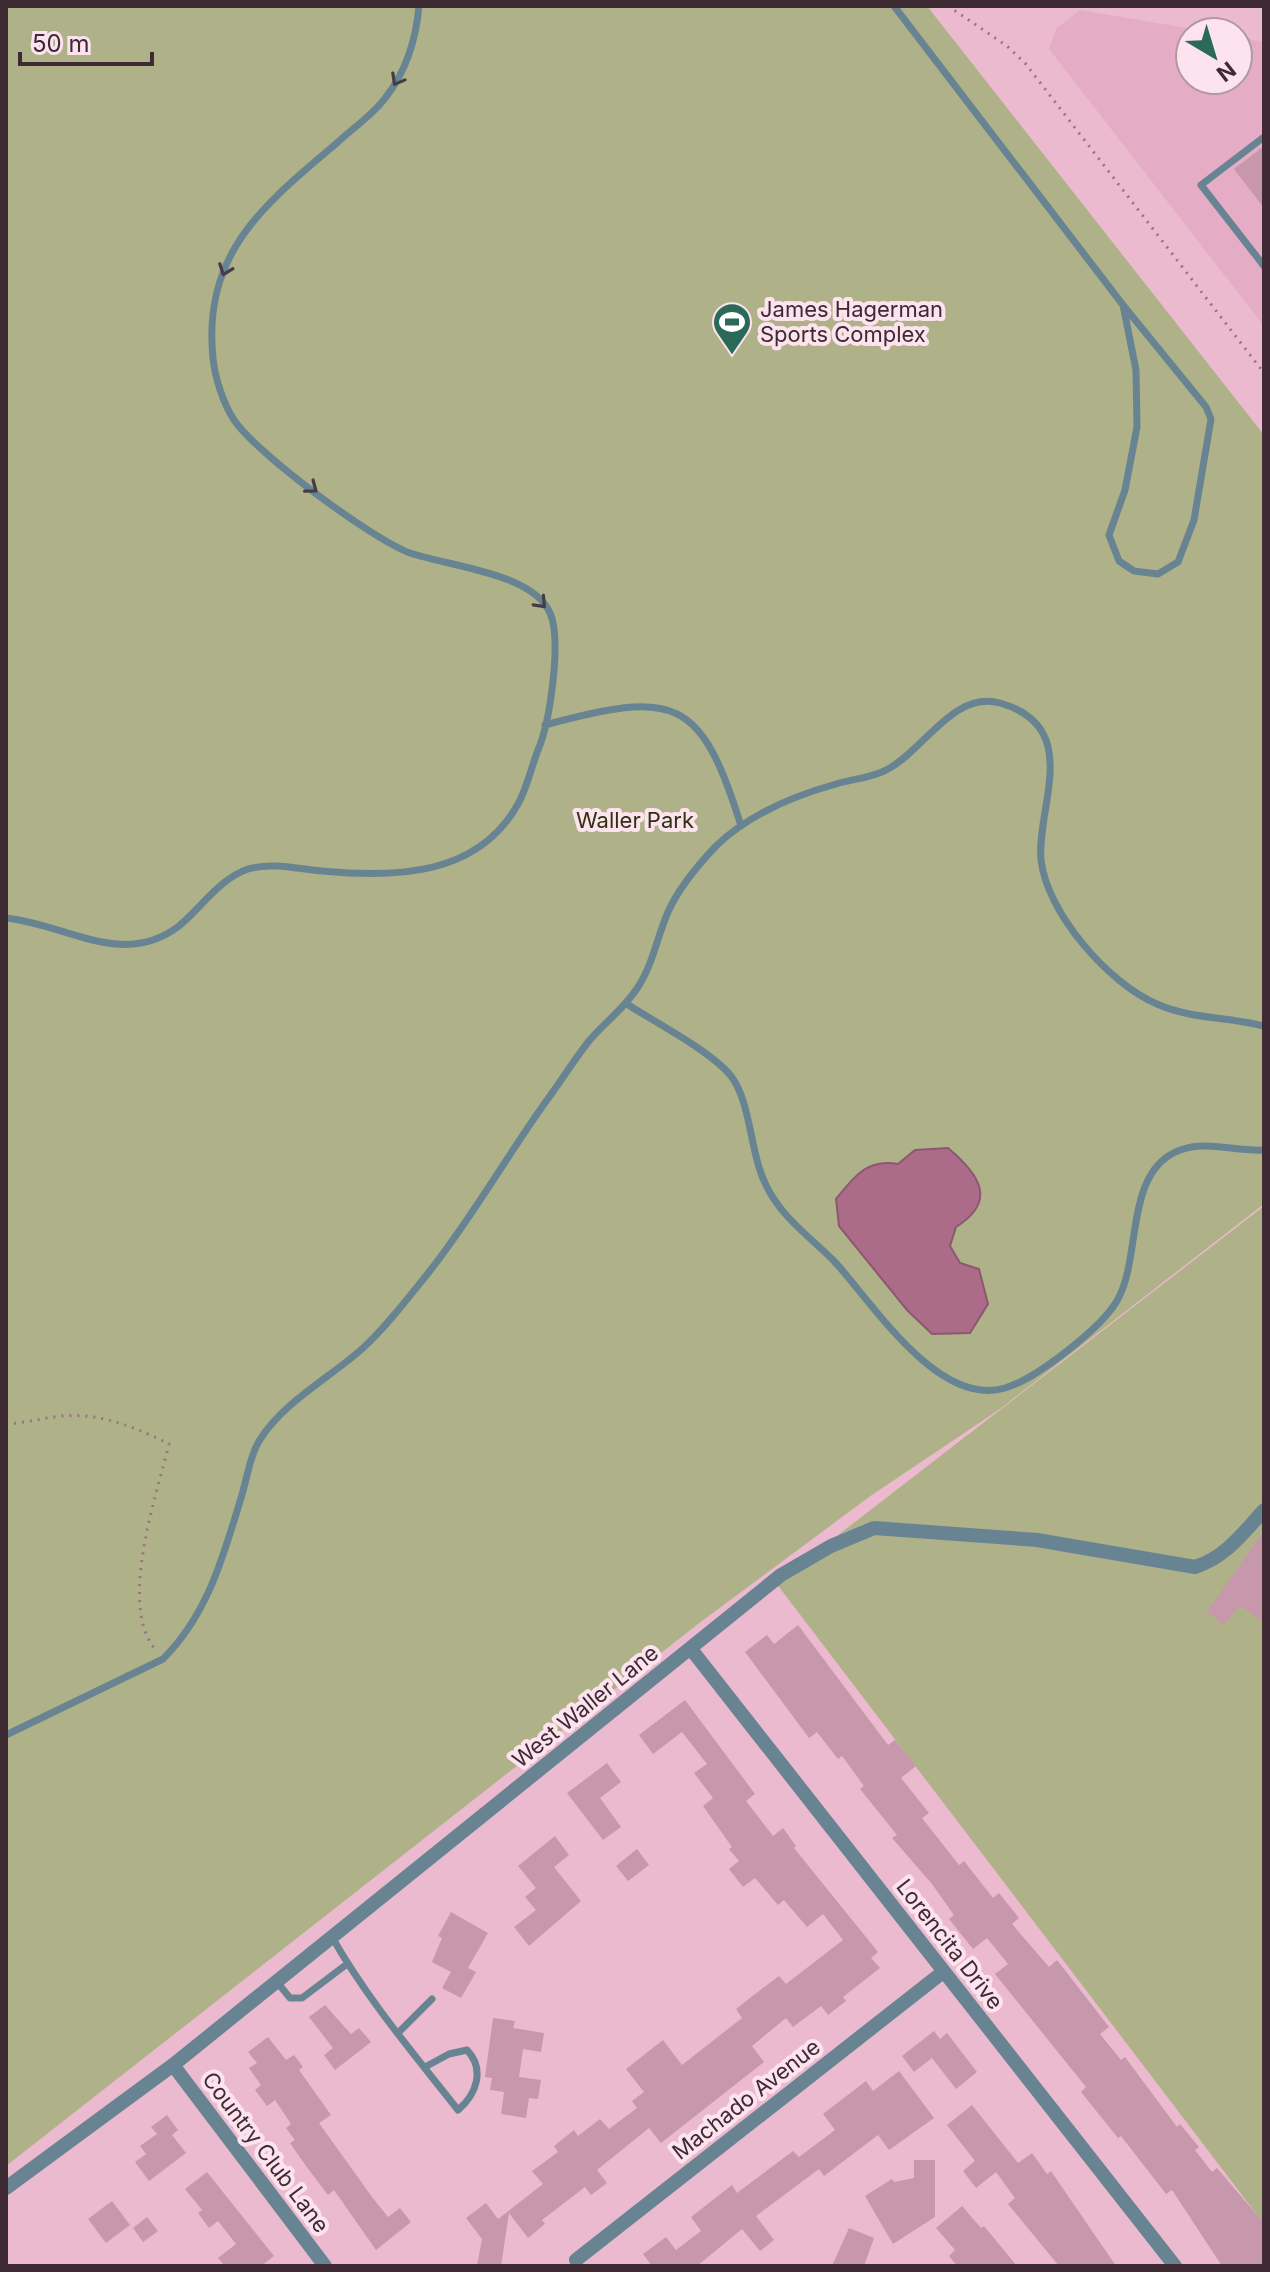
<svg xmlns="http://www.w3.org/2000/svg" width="1270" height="2272" font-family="Inter,sans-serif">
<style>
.built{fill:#e5acc5}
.green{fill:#afb288}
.water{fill:#ac6c89;stroke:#8b586f;stroke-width:2}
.building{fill:#c797ab}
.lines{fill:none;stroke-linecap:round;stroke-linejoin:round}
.path{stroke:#977483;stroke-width:3;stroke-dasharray:2 6;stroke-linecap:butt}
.service{stroke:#688493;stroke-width:7}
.minor{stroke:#688493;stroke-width:14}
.oneway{stroke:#463c46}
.labels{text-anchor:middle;stroke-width:8;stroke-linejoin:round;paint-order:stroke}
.poi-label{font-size:22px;fill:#3e2a33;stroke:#fde3ed;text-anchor:start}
.park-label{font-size:22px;fill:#303113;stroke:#fde3ed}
.street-label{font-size:22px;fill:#3e2a33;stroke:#fde3ed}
</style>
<rect width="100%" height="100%" fill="#ecbacf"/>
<path class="built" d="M1080,10L1210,32H1190V80H1238V37L1264,42V326L1049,49L1056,29Z"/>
<path class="green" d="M6,6H927L1264,435V1204L1000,1409L869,1497L698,1624L6,2166Z
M1264,1206V2224L776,1583Z"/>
<path class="water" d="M948,1148C979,1174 998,1201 956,1227L950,1246L960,1263L979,1269L988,1304L970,1333L932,1334L907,1310L839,1226L836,1199C854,1177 867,1158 898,1164L915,1150Z"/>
<path class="building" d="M1264,146V208L1234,169Z
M1264,1531V1623L1240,1605L1224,1625L1207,1612Z
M798,1625L888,1745L895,1740L916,1766L901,1778L929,1813L922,1818L959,1865L964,1861L993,1898L999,1893L1019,1918L1012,1924L1049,1967L1057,1960L1109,2027L1100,2034L1121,2060L1125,2057L1177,2127L1180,2124L1199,2147L1195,2150L1212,2172L1217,2168L1264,2223V2266H1222L1172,2190L1166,2194L1121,2136L1118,2138L1081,2092L1086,2087L995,1974L1008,1964L987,1938L973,1949L949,1919L954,1915L932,1884L892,1838L897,1835L860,1789L864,1786L842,1756L838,1759L817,1732L809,1738L745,1652L767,1635L774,1644Z
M685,1700L755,1794L746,1801L773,1836L783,1828L796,1846L794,1848L878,1952L871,1958L880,1968L843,1997L846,2001L828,2015L821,2006L793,2027L786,2018L752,2046L764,2062L661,2143L649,2128L597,2170L607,2183L591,2195L585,2187L542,2220L545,2224L528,2238L509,2213L501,2266H477L482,2239L466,2218L486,2203L498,2219L543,2184L532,2171L558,2152L554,2146L574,2130L578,2136L600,2119L609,2129L637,2108L632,2101L644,2092L626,2069L663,2040L682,2065L742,2018L736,2009L755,1994L779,1976L786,1984L843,1940L823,1914L807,1927L784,1900L778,1905L755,1878L743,1887L729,1869L739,1861L729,1849L732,1847L703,1806L713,1798L694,1773L707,1764L682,1732L653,1754L639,1735Z
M607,1763L621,1782L600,1798L621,1827L603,1840L567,1793Z
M555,1836L569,1855L554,1867L581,1901L529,1946L514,1927L536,1910L525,1897L536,1888L518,1866Z
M637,1849L649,1865L628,1881L616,1866Z
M451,1912L488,1933L468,1968L476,1972L461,1998L442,1988L451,1972L432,1962L442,1938L438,1936Z
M325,2005L351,2034L359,2028L371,2042L335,2070L324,2055L333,2048L309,2017Z
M493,2018L515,2021L513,2028L544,2033L541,2052L523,2049L519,2077L541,2080L538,2099L529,2098L526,2118L501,2114L504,2092L490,2090L492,2078L485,2077Z
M934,2031L940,2039L947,2033L977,2072L956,2089L932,2058L914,2072L902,2056Z
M268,2037L286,2060L294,2055L303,2067L299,2070L331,2115L319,2123L372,2197L388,2217L400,2208L411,2222L376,2250L334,2190L328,2195L306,2166L290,2143L295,2140L286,2128L291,2124L275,2100L267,2106L255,2090L261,2085L249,2068L257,2063L248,2052Z
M899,2071L934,2118L889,2150L878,2135L824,2176L819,2169L756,2216L774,2240L760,2251L742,2229L697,2266H652L643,2254L666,2237L676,2250L701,2231L691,2217L732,2185L737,2193L793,2151L799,2157L835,2130L823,2114L866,2081L873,2091Z
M972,2105L1018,2163L1032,2153L1047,2174L1051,2171L1116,2266H1059L1008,2204L1015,2198L996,2172L976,2188L963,2171L975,2161L947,2125Z
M167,2115L178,2130L172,2135L186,2153L149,2181L135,2162L146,2154L140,2146L157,2134L151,2127Z
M914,2160H935V2217L893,2244L865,2196L892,2179L894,2182L914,2178Z
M207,2172L274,2256L261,2266H225L218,2258L236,2244L218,2221L209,2228L198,2213L202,2210L185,2189Z
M112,2201L130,2225L106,2243L88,2219Z
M962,2206L981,2228L984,2226L1017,2266H957L949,2256L955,2250L936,2228Z
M147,2217L158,2231L143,2242L133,2228Z
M849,2228L874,2238L864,2266H832Z"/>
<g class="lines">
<path class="path" d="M948,6L1007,46L1025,63L1264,373
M6,1424C25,1423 43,1418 62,1416C99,1412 137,1428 169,1444C157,1494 118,1605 155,1649"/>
<path class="service" d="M894,6L1123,305L1206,407L1211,419L1194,520L1178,562L1158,574L1134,571L1119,561L1109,535L1125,490L1137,427L1136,370L1123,305
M1264,137L1201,185L1264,266
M545,725C674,690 701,696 741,826
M6,918C66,924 123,969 179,926C202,907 219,879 248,869C272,862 298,869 322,871C396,878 478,876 518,804C527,788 531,768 538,750C550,722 562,640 550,613C533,573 448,566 410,553C372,539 257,454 234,420C223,403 215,378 213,358C202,252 266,203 338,142C354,127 373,115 386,97C407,70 416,39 419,6
M627,1004C654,1022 711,1051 731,1076C751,1102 750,1154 766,1185C781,1217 810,1237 834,1261C872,1302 938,1408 1005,1388C1036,1379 1103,1327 1118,1299C1142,1255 1124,1171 1180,1150C1207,1140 1236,1152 1264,1150
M6,1735L163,1659C208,1614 223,1557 241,1498C247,1479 250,1454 261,1438C285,1401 331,1377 363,1348C387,1326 408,1298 429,1272C472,1218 506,1157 547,1100C561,1081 574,1060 589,1041C605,1022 624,1009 638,987C653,964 657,937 668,912C678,889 699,864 716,846C749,814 793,796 836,784C852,779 873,778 888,769C924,750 954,690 1000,703C1084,727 1036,807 1041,860C1047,913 1109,984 1157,1004C1190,1019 1230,1017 1264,1026
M332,1937C367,1999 414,2054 458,2110C477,2094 485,2069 467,2050L449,2054L425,2067
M277,1982L290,1998H302L347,1964
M398,2033L432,1999"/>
<path class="minor" d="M691,1649L1175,2266
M173,2065L325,2266
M6,2188L173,2065L781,1575L831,1546L874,1528L1037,1540L1195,1567C1226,1557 1243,1533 1264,1510
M576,2260L943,1972"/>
</g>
<defs><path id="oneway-chevron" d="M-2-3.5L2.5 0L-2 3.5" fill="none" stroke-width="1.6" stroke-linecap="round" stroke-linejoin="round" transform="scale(2)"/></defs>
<g class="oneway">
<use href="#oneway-chevron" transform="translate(397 80) rotate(119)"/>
<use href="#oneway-chevron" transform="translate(225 270) rotate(110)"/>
<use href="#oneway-chevron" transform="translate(312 488) rotate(37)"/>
<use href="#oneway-chevron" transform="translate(541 603) rotate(47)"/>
</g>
<defs>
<g id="stadium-pin" transform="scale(2)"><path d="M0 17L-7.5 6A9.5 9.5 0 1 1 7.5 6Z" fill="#2b6a58" stroke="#fde3ed"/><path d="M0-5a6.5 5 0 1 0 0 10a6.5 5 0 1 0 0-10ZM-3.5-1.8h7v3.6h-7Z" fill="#fff"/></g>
</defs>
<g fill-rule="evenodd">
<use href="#stadium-pin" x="732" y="322"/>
</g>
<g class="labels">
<g class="poi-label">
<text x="760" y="317">James Hagerman<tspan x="760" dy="25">Sports Complex</tspan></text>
</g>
<g class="park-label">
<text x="635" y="828">Waller Park</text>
</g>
<g class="street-label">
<text transform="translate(585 1706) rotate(-39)" y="8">West Waller Lane</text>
<text transform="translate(950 1944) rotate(52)" y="8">Lorencita Drive</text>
<text transform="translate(746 2099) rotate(-38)" y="8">Machado Avenue</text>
<text transform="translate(266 2152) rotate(53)" y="8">Country Club Lane</text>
</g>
</g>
<rect width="1270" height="2272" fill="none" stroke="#3e2a33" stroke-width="16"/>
<g transform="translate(1214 56) rotate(142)"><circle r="38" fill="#fde3ed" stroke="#b199a3" stroke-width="2"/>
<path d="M0-6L14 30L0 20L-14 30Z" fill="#2b6a58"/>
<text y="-12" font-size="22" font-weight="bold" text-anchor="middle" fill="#3e2a33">N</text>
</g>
<path d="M20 52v12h132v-12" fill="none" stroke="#3e2a33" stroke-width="4"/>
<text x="32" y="52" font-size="24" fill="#3e2a33" stroke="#fde3ed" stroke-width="6" paint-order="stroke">50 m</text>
</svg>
